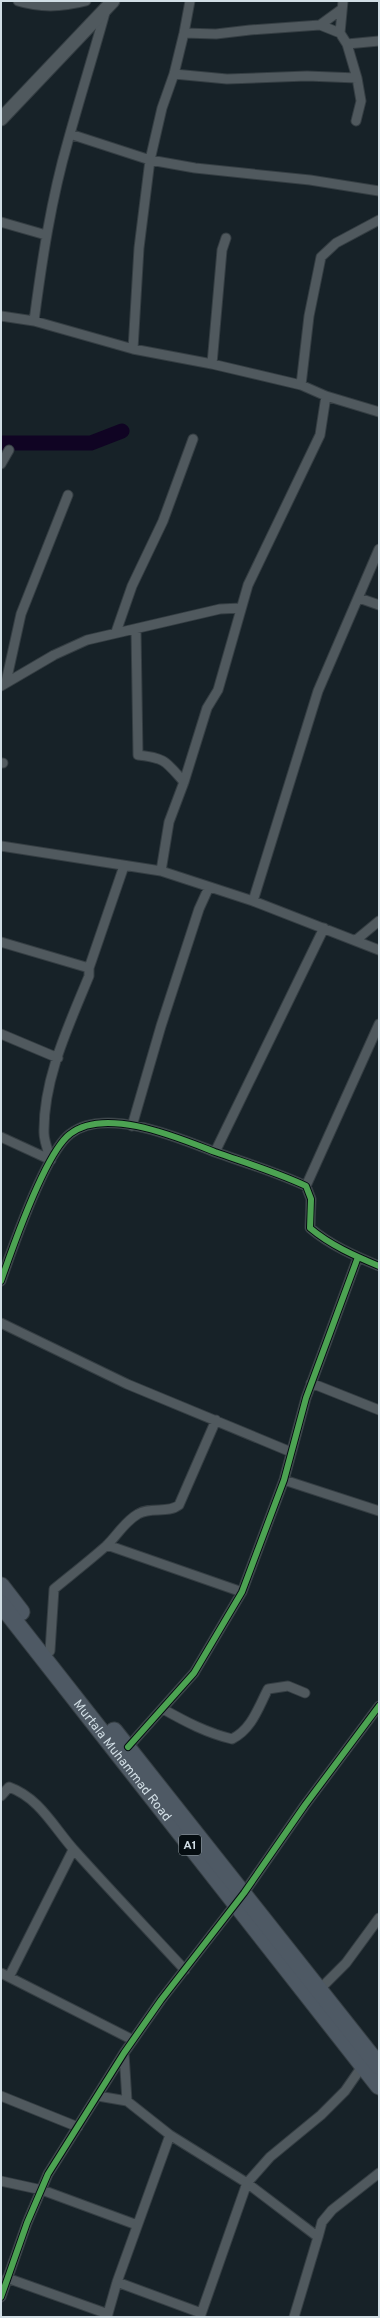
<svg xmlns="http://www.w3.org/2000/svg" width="380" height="2318" font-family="Overpass,sans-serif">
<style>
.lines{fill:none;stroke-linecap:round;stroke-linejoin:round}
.river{stroke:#100423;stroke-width:15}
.street-casing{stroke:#353e43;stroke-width:11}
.secondary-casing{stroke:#353e43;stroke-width:15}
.highway-casing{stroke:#353e43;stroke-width:19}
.street{stroke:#50595e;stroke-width:9}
.secondary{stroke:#50595e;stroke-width:13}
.highway{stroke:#4e5964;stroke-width:17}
.cycleway-casing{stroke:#050d11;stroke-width:8}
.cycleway{stroke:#4ca352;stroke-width:6}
.labels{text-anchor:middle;stroke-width:4;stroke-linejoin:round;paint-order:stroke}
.shield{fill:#050d11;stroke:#949fa5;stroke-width:1}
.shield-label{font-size:12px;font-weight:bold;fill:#d1dee5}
.street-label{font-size:13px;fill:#d1dee5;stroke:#050d11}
</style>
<rect width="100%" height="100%" fill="#172228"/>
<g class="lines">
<path class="river" d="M1,443H91L122,431"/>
<g class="street-casing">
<path id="street" d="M18,1C40,8 63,7 86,1
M343,1L340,33L347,44L357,78L361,101L356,121
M320,25L342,9
M184,33L216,34L250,30L320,25L340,33
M347,44L379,41
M174,74L227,79L307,76L357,78
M70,134L150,160L195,168L310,180L379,191
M1,222L46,235
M1,316L34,321L133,349L212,364L301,385L326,396L379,412
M34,321C42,260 51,200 68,141C80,97 94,53 106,9
M133,349L139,248L150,160L162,108L174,74L184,33L190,1
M212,364L222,250L226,238
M301,385L309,316L321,257L336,243L379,220
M1,464L9,450
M359,598L379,605
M136,629L138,755C166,758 166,762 184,782
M116,632L132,586L163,521L193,439
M6,682L21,614L68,495
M1,686L54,655L87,640L220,609L241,608
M1,763H3
M1,846L161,871L253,901L379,950
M161,871L169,822L184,782L207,708L218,690L248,585L320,435L326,396
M253,901L318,691L379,549
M356,940L379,921
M1,942L89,968V976C69,1025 43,1079 44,1133C44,1141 48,1151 51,1160
M89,968L124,866
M1,1034L58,1058
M132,1126L161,1026L199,909L209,887
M1,1137L51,1160
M215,1152L324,928
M306,1186L379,1024
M1,1281C12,1249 46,1152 70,1134C105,1106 179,1138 215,1152C246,1163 276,1172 306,1186L311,1199L310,1228C330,1245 355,1256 379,1266
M1,1323L127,1384L291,1452
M311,1383L379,1410
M284,1480L379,1511
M107,1545L242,1592
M50,1651L54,1589C71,1575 89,1561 106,1546C117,1536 124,1522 138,1514C151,1506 168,1514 179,1505L216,1420
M163,1709C186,1722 207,1733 232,1739C252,1729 258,1708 268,1689L288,1686L305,1693
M128,1747L194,1673L242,1592L284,1480L306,1398L358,1257
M1,1796L9,1787C40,1798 54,1828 75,1851C111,1891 148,1930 185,1970
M1,1973L133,2040
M9,1977L73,1850
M319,1990L346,1963L379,1918
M124,2053L127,2101
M1,2096L78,2127
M98,2096L127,2101L170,2135L247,2183L318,2237L322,2222L332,2210L379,2173
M1,2181L42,2190L137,2225
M7,2278L108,2314
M117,2282L201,2313
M1,2297L27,2223L48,2174L124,2053L161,2000L244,1893L305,1805L379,1706
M107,2317L117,2282L170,2135
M200,2317L247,2183L270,2157L321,2115L345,2091L363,2065
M294,2317L318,2237"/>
</g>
<g class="secondary-casing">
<path id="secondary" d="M1,119L113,1"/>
</g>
<g class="highway-casing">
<g id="highway">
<path d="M1,1586L21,1612"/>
<path id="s1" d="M1,1604L379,2086"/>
<path d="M114,1731L379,2066"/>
</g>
</g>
<use href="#street" class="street"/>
<use href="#secondary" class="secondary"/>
<use href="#highway" class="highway"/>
<g class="cycleway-casing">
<path id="cycleway" d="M1,1281C12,1249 46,1152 70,1134C105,1106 179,1138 215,1152C246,1163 276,1172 306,1186L311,1199L310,1228C330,1245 355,1256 379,1266
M128,1747L194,1673L242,1592L284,1480L306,1398L358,1257
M1,2297L27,2223L48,2174L124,2053L161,2000L244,1893L305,1805L379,1706"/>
</g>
<use href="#cycleway" class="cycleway"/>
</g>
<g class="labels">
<rect class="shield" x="179" y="1835" width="22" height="20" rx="3"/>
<g class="shield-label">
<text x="190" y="1849">A1</text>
</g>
<g class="street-label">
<text dy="5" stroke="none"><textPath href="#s1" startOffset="198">Murtala Muhammad Road</textPath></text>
</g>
</g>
<rect width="380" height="2318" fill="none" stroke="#d1dee5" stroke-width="4"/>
</svg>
